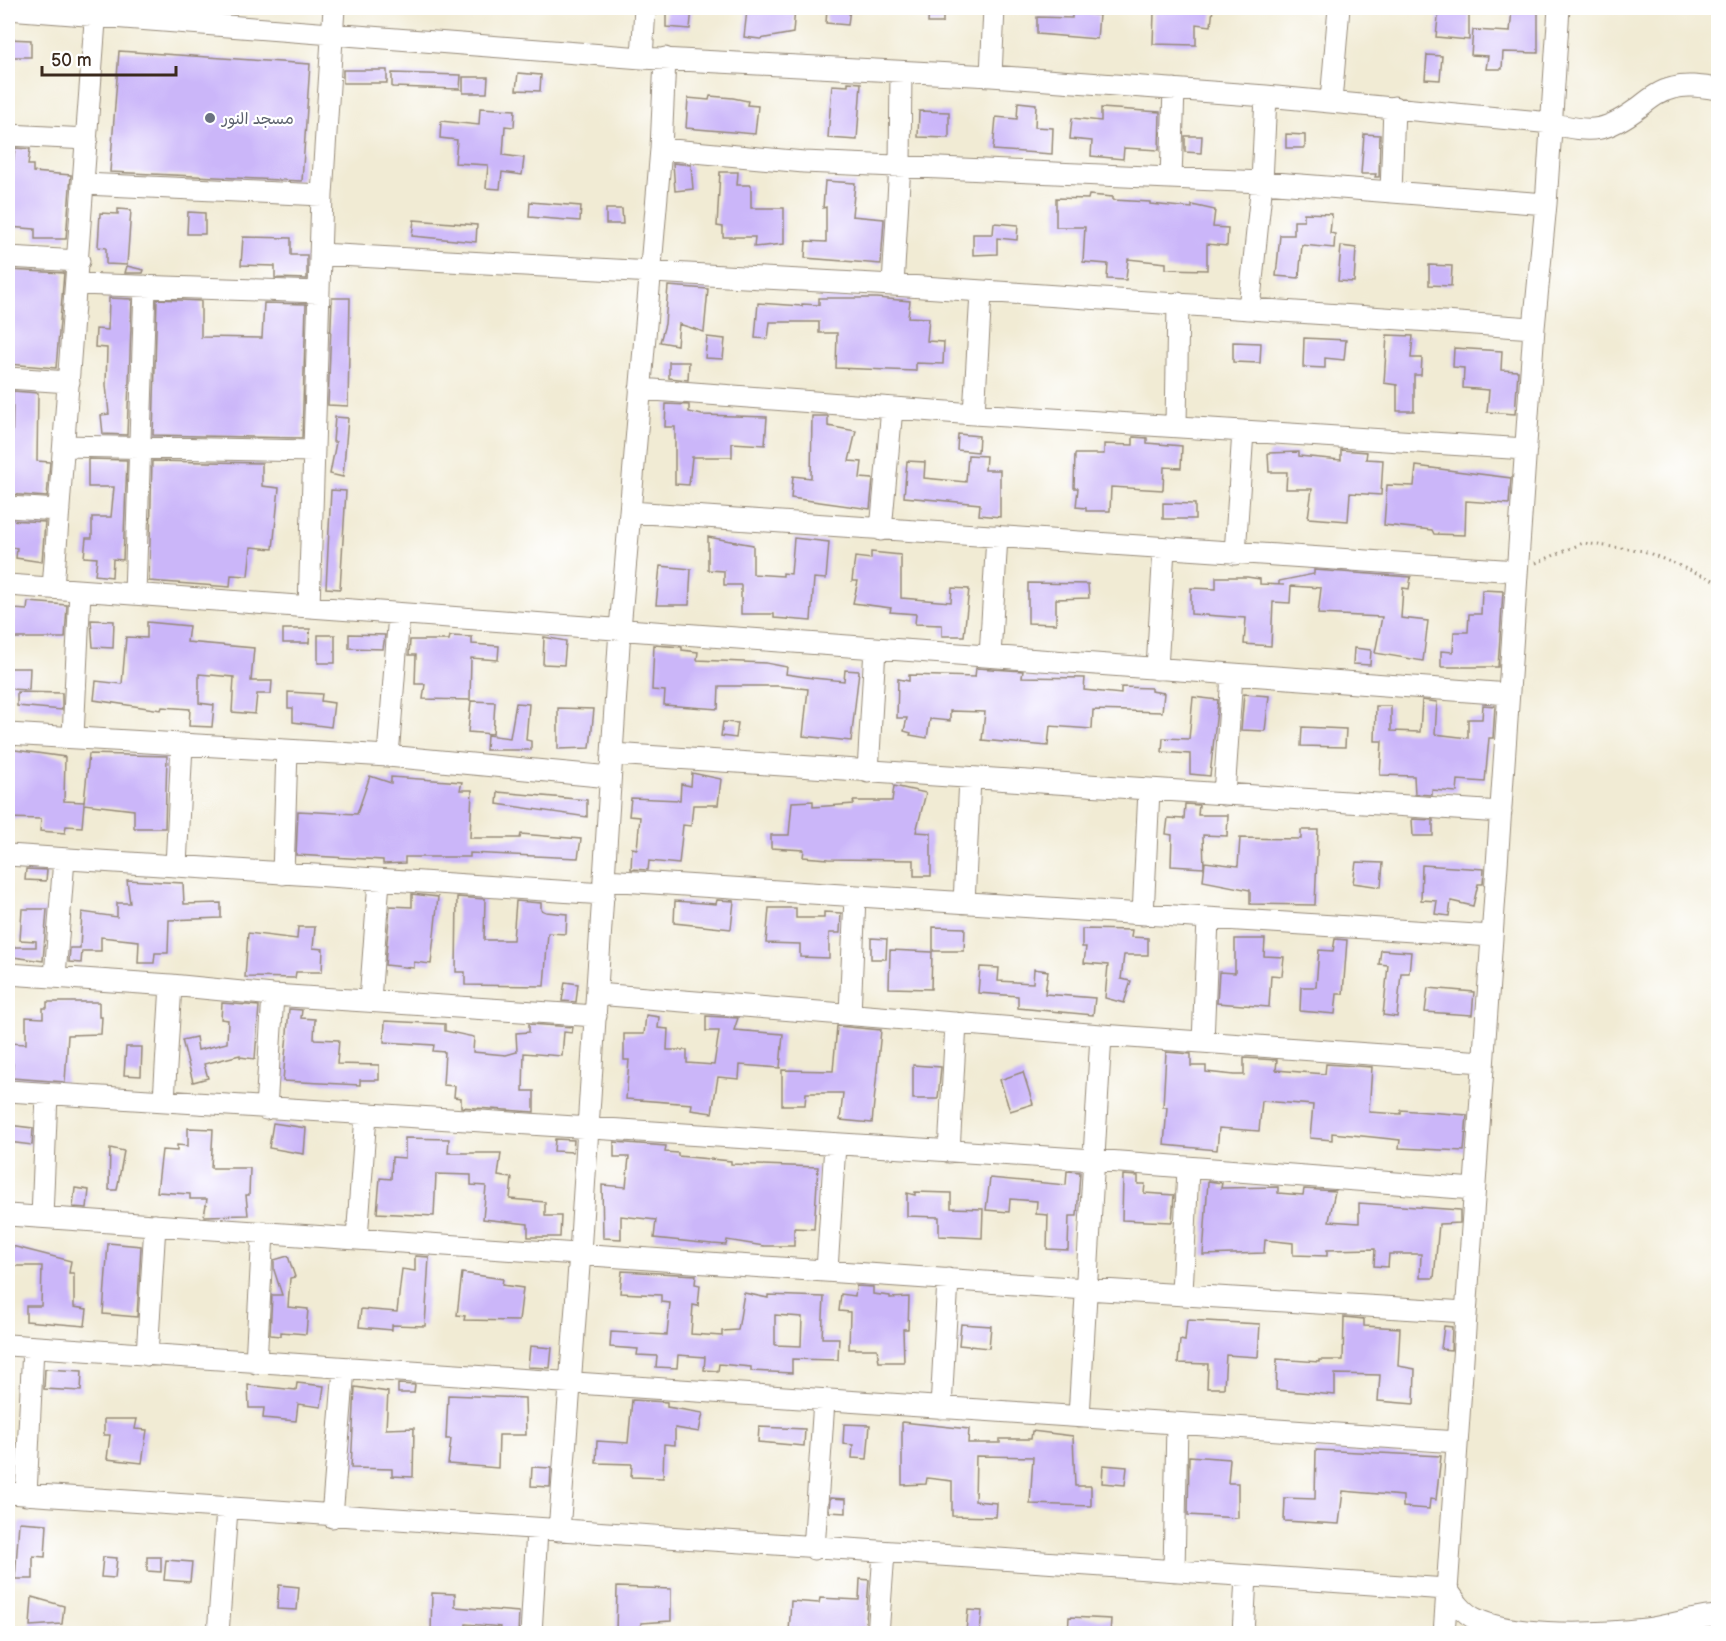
<svg xmlns="http://www.w3.org/2000/svg" width="1726" height="1641" font-family="'Balsamiq Sans','Playpen Sans Arabic',sans-serif">
<style>
.building{fill:#cbb6f9;fill-rule:evenodd}
.lines{fill:none;stroke-linecap:round;stroke-linejoin:round}
.minor-casing{stroke:#968a79;stroke-width:23}
.path{stroke:#968a79;stroke-width:3;stroke-dasharray:1.5 4.5;stroke-linecap:butt}
.minor{stroke:#fff;stroke-width:21}
.worship-dot{fill:#6b7280;stroke:#fff;stroke-width:2}
.labels{text-anchor:middle;stroke-width:4.5;stroke-linejoin:round;paint-order:stroke}
.worship-label{font-size:16px;fill:#5b616d;stroke:#fff;text-anchor:start}
</style>
<rect width="100%" height="100%" fill="#fff"/>
<filter id="ink" filterUnits="userSpaceOnUse"><feTurbulence type="fractalNoise" baseFrequency=".0167" numOctaves="2"/><feDisplacementMap in="SourceGraphic" scale="12" xChannelSelector="R" yChannelSelector="G"/><feConvolveMatrix kernelMatrix="1 2 1 2 8 2 1 2 1" color-interpolation-filters="sRGB"/></filter>
<filter id="wash" filterUnits="userSpaceOnUse"><feTurbulence type="fractalNoise" baseFrequency=".008" numOctaves="4" result="noise"/><feDisplacementMap in="SourceGraphic" scale="24" xChannelSelector="R" yChannelSelector="G"/><feGaussianBlur stdDeviation="1.35" result="paint"/><feColorMatrix in="noise" values="0 0 0 0 0 0 0 0 0 0 0 0 0 0 0 0 0 1.4 0 .05"/><feComposite in="paint" operator="in"/></filter>
<g filter="url(#wash)">
<rect width="100%" height="100%" fill="#f1ebd4"/>
<g id="blocks">
<path class="building" d="M666,8H692L690,29L666,27Z
M761,8H795L793,33L760,39L744,37L747,10L761,12Z
M827,8H850L848,25L826,23Z
M929,8H943V23H928Z
M1164,8H1213L1211,26L1196,24V45L1153,44L1154,12H1164Z
M1439,8H1469V40L1436,37Z
M1512,8H1538V53L1503,52L1502,69H1486L1488,56L1471,55L1473,30L1510,32Z
M1072,13L1099,15L1097,39L1037,34V17L1072,18Z
M8,39L31,40V57H8Z
M119,51L310,64L302,181L110,172Z
M1427,55L1442,56L1440,80L1425,79Z
M343,70H387V83H343Z
M392,73L461,75L460,89L392,87Z
M518,73L541,75L540,91L516,90Z
M463,77H488L487,93H463Z
M848,82L861,83L857,140L828,138L832,85L848,86Z
M710,96L733,98L748,101L747,105L758,106L755,134L686,128L688,98L709,100Z
M1018,102L1036,104L1035,127L1053,128L1052,154L993,150L996,117L1017,119Z
M480,108L515,110L514,127L505,126L503,155L524,158L522,175L502,172L500,189L486,188L488,165L455,163L457,140L440,138L441,121L479,125Z
M1101,108L1160,112L1159,150L1124,148L1123,159L1091,156L1092,141L1070,139L1072,118L1101,121Z
M919,111L949,112V138L918,137Z
M1286,134L1305,135V148H1286Z
M1364,134L1380,135L1379,177H1375L1376,174H1361Z
M1185,136H1202L1201,153L1185,152Z
M15,148L30,149L28,165H33V172L71,175L66,239H35V229L8,227L10,194H8L9,164H13Z
M673,163L691,165L693,189L675,191Z
M720,172H738L737,185H751V208H784V244L754,247L755,237H723V227L717,226Z
M825,181L855,183L852,216L884,219L881,264L805,258L806,241L826,242V207L823,208Z
M1089,195L1113,197V200L1150,202V204L1192,208V205L1215,210L1213,227L1228,228L1227,246L1207,244V270L1166,269V263L1128,259L1126,280L1107,279L1108,264L1083,262L1085,227H1056V198L1088,199Z
M530,202L581,206L580,221L529,217Z
M118,209L131,210L127,265L106,264V248L98,247L100,213L118,214Z
M606,209H622L623,224H606Z
M188,212L205,213V234H187Z
M1304,213L1332,214L1330,233L1335,234L1334,248L1302,245L1299,278L1276,276L1280,235H1294V221H1304Z
M414,220L477,225L476,242L412,236Z
M994,223L1018,225L1017,240L997,238V254L973,255V234H993Z
M243,237L291,238V255H307V279L275,278V266L241,265Z
M1341,246L1356,248L1354,282L1338,281Z
M1429,265L1452,266L1451,286L1429,285Z
M127,266L144,270L143,273H125Z
M8,270L64,273L56,368L8,364Z
M668,286L708,289L704,332L679,324L677,345L660,342L665,324Z
M109,298L132,299L127,435L103,434L101,415L109,414L106,385L107,348L95,347L96,329L108,330Z
M332,298H350L348,406L328,405Z
M819,298H877L910,301L908,317L929,318L927,341L944,342L943,364L916,363V371L836,368L837,333H819V322H770L768,339L755,338L758,303L802,306V304L819,305Z
M157,299L201,301V337L262,338L264,303L306,304L302,438L153,435Z
M1387,335L1413,336L1411,358H1422L1421,375H1414V411H1397V385L1384,383Z
M707,337L725,339L723,359L705,358Z
M1304,338L1346,340L1344,360L1325,358V368L1303,367Z
M1233,342L1261,343L1260,363L1233,362Z
M1454,348L1502,351L1501,370L1518,371L1515,414L1487,412L1489,390L1463,388L1464,368L1453,367Z
M669,362H689L688,380L669,378Z
M13,391L38,393L37,461L50,462L47,497L8,494V461H12Z
M666,404L689,405V412L702,415L767,417L765,445L732,443V457H692L689,485L675,484V427H665Z
M812,416H828V426L856,431L849,461L862,462L860,478L873,479L870,509L791,498L793,476L811,478Z
M335,417L348,418L343,477L330,474L336,442H333Z
M958,434L979,436L978,452L957,450Z
M1133,437L1147,438V443L1182,446L1181,468L1164,467L1163,490L1111,487L1110,511H1086V508L1076,507L1078,488H1074L1075,454H1104V444L1133,445Z
M1341,450L1367,452L1366,459L1383,460L1381,495L1350,493L1348,521L1308,518L1312,489H1286L1287,472H1269L1268,453L1299,452V456L1341,460Z
M968,455L986,456L985,470H1000V517L979,515L980,504L904,497L907,461L925,462L924,478L966,482Z
M88,459L127,460L123,560L113,559L112,577L95,575L97,558L84,557L86,538H92V517H111L114,487H88Z
M152,461L262,463V486L279,488L273,549L251,547L248,576L231,575L230,587L149,581Z
M1416,466L1511,478L1509,504L1466,501L1465,535L1434,534L1432,530L1384,525L1387,485L1414,486Z
M331,490L346,491L340,589L326,588Z
M1163,503L1195,504V519H1163Z
M8,520L45,522L42,562L16,558L17,548L8,547Z
M708,537L753,545V574L783,576V573L791,574L794,538L829,542L826,579L814,578L811,621L774,618V614H741V585H724V571L708,570Z
M871,552L901,555V598L951,602L952,588L969,589L964,636H942V625L915,624L916,614L890,612L891,608L853,603L858,581H852L855,557L871,559Z
M660,566L691,569L689,605H656Z
M1314,570L1411,577L1409,589L1403,588L1401,618L1428,621L1423,661L1375,653L1382,617L1318,614L1321,588L1291,586L1290,603L1273,602L1271,646L1244,644L1246,618L1191,614V588L1216,589V577H1247L1260,579V584L1284,585H1279V581L1314,574Z
M1028,583L1088,584L1089,598L1056,599V624L1028,623Z
M1482,590L1503,591L1498,667H1441V651L1453,652L1454,632H1468L1469,614H1481Z
M28,602L67,605L65,638H14V609L27,610Z
M91,620L114,621L113,648L93,647Z
M147,622L189,626L187,642L254,648L251,681H272L271,694H257L255,714L232,712L234,677L199,674V703L214,705L212,727L189,726L190,709L162,707L161,710L94,700L96,681L122,684L126,637L147,638Z
M283,629H310L309,643H283Z
M349,634L385,635L383,649L349,648Z
M318,635H335V663H318Z
M450,636L472,637V644L499,646L498,660L471,658L470,700L423,699L425,684H415L416,655H409L410,640H449Z
M544,637L566,641L564,665L543,664Z
M654,645L682,647V650L698,652L697,660L766,663L787,667L786,674L813,678L844,681L845,670L859,671L851,741L803,736L808,689L778,686H719L718,709L664,705L665,691L652,690Z
M1354,648L1371,650L1370,665L1353,664Z
M8,668H30L29,690L8,689Z
M976,668L1023,671L1022,677L1085,678L1084,690L1121,694V687L1151,688V691L1164,693L1162,712L1093,710L1092,729L1050,726L1048,746L982,740L985,712L950,711V721L930,719L927,738L910,735L911,733L904,731L907,718H897L898,679L909,681V675L975,677Z
M17,692L62,693V710L17,706Z
M288,692L322,694L321,701L334,703L331,727L293,722V708H288Z
M1244,694L1269,696L1265,731L1241,730Z
M1193,697L1218,700L1210,776L1190,774V754L1162,752L1163,738L1189,739Z
M1422,700L1437,702L1435,734L1468,738V719H1482L1483,705L1495,706L1493,738H1489L1485,782L1458,780L1457,792L1432,790V795L1415,794L1414,776L1380,775L1382,741H1375L1376,706H1391V731L1420,732Z
M471,701L495,702L493,734L468,732Z
M516,703L529,704L526,740L531,741V750H486L487,735L510,738Z
M558,708L594,709L590,748L558,749Z
M723,722L738,723L736,738L721,736Z
M1302,727L1346,729L1345,747L1301,746Z
M8,749L65,757L64,801L84,802L89,754L167,756L165,828H134V810L84,804L82,827L66,826L65,833L40,831L41,819L8,818Z
M692,773L721,779L718,805H693L691,826L683,825L679,864L649,861L648,870L631,869L632,848L637,849L640,817L629,816L631,798L680,800L681,784L691,786Z
M370,776L391,783V777L462,782L460,790H472L470,838H520L521,834L581,839L578,858L470,853V857H405V863L383,864V860L296,855L298,811L357,814Z
M894,786L926,793L916,832L931,833V876H914V860L829,859L803,857L804,850L771,848V835H789L792,802L813,801V807L854,804L853,801H892Z
M498,792L587,800V817L497,804Z
M1185,804L1199,805L1198,815H1228L1227,836L1203,835L1204,868L1171,866L1172,835L1166,834L1168,818L1184,819Z
M1412,819L1433,820V836H1413Z
M1301,830H1318L1315,905L1250,904V890L1203,881L1205,862L1238,866L1240,838L1301,839Z
M1356,862L1383,863L1381,887L1353,883Z
M1422,865L1484,869L1483,884H1478L1473,906L1451,901L1449,916L1435,914L1437,901L1421,900Z
M26,869L47,870L46,881L25,880Z
M127,880L183,883L184,904L221,903V918L169,920L168,953H155L154,963H138L139,941L101,937V951H82L81,963L69,962L70,948H80L82,912L117,917V903H130Z
M412,894L438,897L431,964L414,962V968L385,965L390,906L412,907Z
M457,897L485,899L484,940H513L516,901L541,903V910L546,912L567,914L566,934L548,933L544,986L465,985V972H456Z
M717,900L734,901L731,929L674,923L675,901L716,904Z
M769,908H796V918H824V912L841,913L840,933H829V958L800,957V944L766,943Z
M22,909H47L43,961L13,957L14,947H36V941L20,940Z
M298,927H315L313,948L323,949L322,972H296L295,978L245,977L248,933L297,939Z
M933,927L965,928L964,951H933Z
M1082,929L1132,930L1131,937L1148,938V955H1124L1121,979L1131,981L1124,1003L1105,998L1108,965L1084,963L1086,947H1082Z
M871,938L887,939L886,959H871Z
M1235,939H1265L1264,956L1284,957L1282,976L1271,975L1269,1007L1217,1003L1219,972L1235,973Z
M1335,939L1347,940L1343,994H1337L1335,1014L1300,1011L1301,987H1316L1319,950L1333,951Z
M890,950L932,952L931,989L889,988Z
M1381,950L1411,952L1409,973H1401L1397,1017L1383,1015L1388,965L1379,964Z
M980,967L999,968L998,981L1033,983L1034,969L1048,971L1045,994L1095,998L1093,1015L1018,1008V996L978,993Z
M565,982L578,984L576,1002L562,1001Z
M1428,988L1474,992L1472,1015L1425,1012Z
M47,1002H99V1017H102L101,1034L68,1035L65,1082L12,1078L13,1064H8V1043L26,1044V1017L43,1018V1008H47Z
M222,1003L259,1006L255,1059L240,1057V1055L204,1064L208,1078L193,1082L182,1040L196,1037L198,1050L227,1043L228,1020L221,1019Z
M289,1009L302,1010L301,1018L315,1019L314,1039L339,1040L337,1064L379,1065V1080H360V1085L283,1081Z
M646,1015L659,1017L658,1028L668,1029L667,1050H687V1063L714,1065L719,1031H706V1016L738,1018L734,1030L783,1034L780,1068L740,1065L739,1079L718,1077L712,1113L691,1110L692,1104L626,1099L629,1060H624V1034H644Z
M385,1021L445,1024V1031L474,1037L473,1052L506,1055L517,1052L516,1033L529,1032V1024L573,1027L572,1033L564,1032L562,1056L524,1053L523,1091H534V1112L461,1107V1098L454,1097L455,1086L443,1085L445,1052L433,1051L434,1045L384,1042Z
M837,1026L881,1030L872,1123L840,1120L843,1093H806L805,1105H782V1070L833,1071Z
M126,1047H142L141,1076L124,1075Z
M1166,1052L1191,1054V1066H1206V1072L1234,1075H1244V1058L1277,1060L1276,1070L1325,1074L1326,1064L1372,1067L1369,1112L1401,1114V1110L1467,1115L1464,1151L1399,1148L1400,1140L1372,1137L1332,1133V1140L1310,1138L1313,1105L1262,1101L1259,1131L1219,1128L1217,1150L1164,1145L1167,1107H1163Z
M913,1065L941,1067L938,1099H913Z
M1023,1072L1033,1104L1010,1111L1000,1080Z
M273,1123L306,1128L304,1154L269,1148Z
M8,1125L33,1128L32,1145L8,1142Z
M188,1128L213,1129L211,1168H250L249,1195H246L248,1215L204,1216L207,1199H190V1194L157,1192L162,1150L177,1151V1145L188,1146Z
M405,1138L449,1139L448,1153H501L498,1176L512,1178L510,1199L545,1202V1216H561L560,1237H528V1224L483,1219L486,1186L471,1185V1175L436,1174L434,1216L377,1213L380,1178L391,1179L392,1157L405,1158Z
M555,1139L574,1140L573,1152L554,1151Z
M614,1142L666,1146L665,1152L678,1153V1156L731,1161V1164L818,1167L814,1229L794,1228V1246H764L727,1240L726,1245L712,1244L654,1238L656,1220L621,1216V1239L603,1238L602,1185L626,1187L629,1157H614Z
M110,1148L124,1151L117,1190H109Z
M1067,1171L1080,1172L1077,1216H1069L1068,1250L1047,1249L1048,1215L1036,1214L1037,1201L1010,1199L1009,1212L986,1210L990,1178L1066,1185Z
M1123,1175L1138,1176V1184H1145L1144,1193L1174,1195L1172,1222L1122,1220Z
M1208,1181L1222,1183L1221,1188L1278,1187V1193L1303,1195L1304,1189L1335,1191L1329,1221L1359,1223V1203L1460,1210V1223L1439,1224L1434,1278H1420L1421,1254H1389L1388,1267L1374,1266L1375,1249L1327,1250V1256L1293,1255V1243L1265,1240L1264,1253L1203,1255Z
M75,1188L89,1190L87,1208L73,1207Z
M915,1192L951,1193V1208L983,1209L982,1238L939,1236V1217L907,1216V1193L915,1195Z
M108,1243L141,1246L137,1317L103,1314Z
M8,1245L71,1261L69,1273H74V1307L87,1309L85,1326L26,1321V1306H41L42,1266H8Z
M288,1256L295,1277L290,1278L288,1307L308,1309L306,1334L281,1332V1336L270,1335L272,1295H282L274,1270V1260Z
M415,1256L429,1257L425,1326L392,1325V1330L359,1327L361,1309L397,1312L402,1269L415,1271Z
M622,1271L696,1275L695,1284L700,1285L698,1306L693,1305L691,1334L722,1336V1331L738,1330L744,1293L768,1298V1295L824,1297L822,1338H839L838,1360L792,1359V1373L751,1371V1367L719,1364L718,1371L704,1370L705,1357L678,1355L677,1368L656,1367L657,1356L637,1355L638,1349L610,1347L611,1332L667,1335L670,1303L661,1302V1295L620,1293ZM775,1315L802,1317L801,1346L775,1345Z
M462,1273L503,1279L502,1285L523,1288L519,1321L464,1320L465,1316L457,1315Z
M856,1286L873,1287V1294L890,1296V1298L909,1297L908,1329H903L904,1362H879L877,1349H849L850,1312L839,1311L841,1294L855,1296Z
M1344,1317L1364,1319V1326L1400,1328L1398,1366L1415,1369L1414,1404L1378,1401L1380,1375L1335,1374V1395L1276,1390L1277,1359L1319,1362V1360H1343Z
M1187,1320L1260,1324L1258,1357L1226,1355L1224,1388H1207L1208,1364L1178,1363L1180,1340L1185,1341Z
M961,1324L991,1326L989,1348L959,1345Z
M1444,1326L1452,1327L1451,1350L1441,1349Z
M530,1346L552,1348L550,1368L528,1367Z
M45,1369L82,1371L81,1391L44,1389Z
M297,1383L324,1386L321,1407L298,1404L296,1421L263,1418L264,1408H249L248,1385L296,1390Z
M398,1384L415,1385L414,1393H398Z
M355,1387L388,1392L386,1429L414,1428L413,1477L392,1476V1469L351,1468Z
M448,1395L525,1398L526,1435H499L498,1468L448,1464L451,1439H446Z
M632,1400L667,1402V1407L703,1413L699,1432L675,1428V1445L664,1444L663,1478L631,1477L632,1464L596,1463L597,1441L628,1443Z
M104,1419H137L135,1429L147,1430L142,1463L107,1459L110,1435H104Z
M902,1422L969,1429L968,1443H1000V1439H1031L1032,1431L1073,1436L1075,1486H1091V1506L1030,1504L1033,1457L976,1456L975,1501L997,1503L996,1517L952,1516V1481L927,1478L926,1484L902,1485Z
M844,1424L870,1425L867,1459L852,1458L853,1445L843,1444Z
M759,1427L805,1429L804,1446L758,1442Z
M1316,1450L1441,1456L1436,1500L1430,1499L1429,1509L1403,1507V1496L1343,1491L1339,1524L1284,1521L1285,1498L1315,1499Z
M1189,1456L1230,1459L1228,1483H1238V1518L1188,1515Z
M1103,1465L1127,1467L1125,1485L1102,1483Z
M532,1467L551,1468L550,1487L531,1486Z
M830,1498L846,1499V1513L829,1512Z
M19,1522L47,1524L45,1557L33,1556V1579H15Z
M103,1557L117,1558L115,1578L101,1577Z
M147,1557H161V1572L147,1571Z
M166,1560L192,1562L190,1582L164,1580Z
M860,1579L869,1580L865,1634L789,1632L791,1601L819,1603L820,1598L859,1600Z
M279,1585L299,1587L297,1610L277,1609Z
M617,1587L671,1589V1621L641,1623L640,1634H616Z
M432,1593L455,1594V1607L519,1612L518,1634H500L501,1627L466,1624L465,1633L431,1632Z
M32,1597L64,1606L62,1624L30,1626Z
M968,1610L982,1611L980,1633L966,1632Z
M1069,1617L1111,1619L1110,1634H1068Z"/>
</g>
</g>
<g filter="url(#ink)">
<use href="#blocks" fill-opacity="0" stroke="#968a79" stroke-width="1.5"/>
<g class="lines">
<g class="minor-casing">
<path id="minor" d="M8,9L642,58L991,76L1266,96L1551,123C1592,134 1607,132 1641,106C1651,98 1660,91 1673,88C1688,84 1703,87 1718,89
M642,58L645,8
M991,76L994,8
M1331,101L1339,8
M8,135L87,139
M661,149L804,162L1262,182L1546,204
M1171,178L1174,89
M84,184L322,195
M1391,192L1394,107
M320,254L893,285L1534,328
M8,257L79,261
M78,284L319,292
M893,285L900,164L901,72
M1249,309L1262,182L1266,96
M8,378L69,382
M640,389L974,414L1526,449
M974,414L981,293
M1176,425L1178,303
M64,446L314,451
M8,507L59,510
M630,512L1517,571
M881,530L892,408
M1235,554L1243,431
M8,585L1509,694
M53,588L96,8
M135,594L145,286
M309,607L322,195L334,8
M990,656L997,536
M1157,669L1164,548
M8,734L388,756L610,777
M73,736L80,591
M613,754L1501,812
M388,756L399,614
M868,772L875,648
M1224,795L1232,675
M8,855L604,894
M176,866L182,744
M283,874L287,751
M605,880L1492,936
M964,903L970,778
M1143,915L1149,790
M8,974L171,985L273,995L596,1016
M55,976L64,859
M597,994L1101,1035L1483,1062
M370,1000L379,881
M850,1014L855,897
M1203,1042L1208,919
M8,1091L1094,1160L1474,1189
M164,1100L171,985
M266,1109L273,995
M949,1152L956,1023
M8,1215L1086,1289L1466,1312
M42,1217L47,1094
M357,1239L366,1115
M827,1270L835,1145
M1182,1293L1188,1169
M8,1345L1457,1442
M147,1355L155,1225
M256,1363L263,1232
M941,1408L948,1279
M1079,1417L1101,1035
M8,1493L1447,1589C1455,1601 1463,1613 1476,1619C1515,1638 1602,1634 1646,1629C1670,1626 1693,1617 1718,1616
M26,1495L33,1347
M332,1517L344,1369
M559,1531L580,1253L620,629L661,149L665,58
M814,1549L824,1401
M1174,1571L1177,1424
M218,1634L227,1509
M531,1634L537,1530
M878,1634L884,1553
M1243,1634L1246,1576
M1444,1634L1534,328L1546,204L1559,8"/>
</g>
<path class="path" d="M1536,563L1583,543L1644,551L1718,582"/>
<use href="#minor" class="minor"/>
</g>
</g>
<circle class="worship-dot" cx="210" cy="118" r="6"/>
<g class="labels">
<g class="worship-label">
<text x="222" y="124">مسجد النور</text>
</g>
</g>
<rect width="1726" height="1641" fill="none" stroke="#fff" stroke-width="30"/>
<path d="M42 66v9h134v-9" fill="none" stroke="#3b2a1e" stroke-width="3"/>
<text x="51" y="66" font-size="18" fill="#3b2a1e" stroke="#ffffff" stroke-width="4.5" paint-order="stroke">50 m</text>
</svg>
